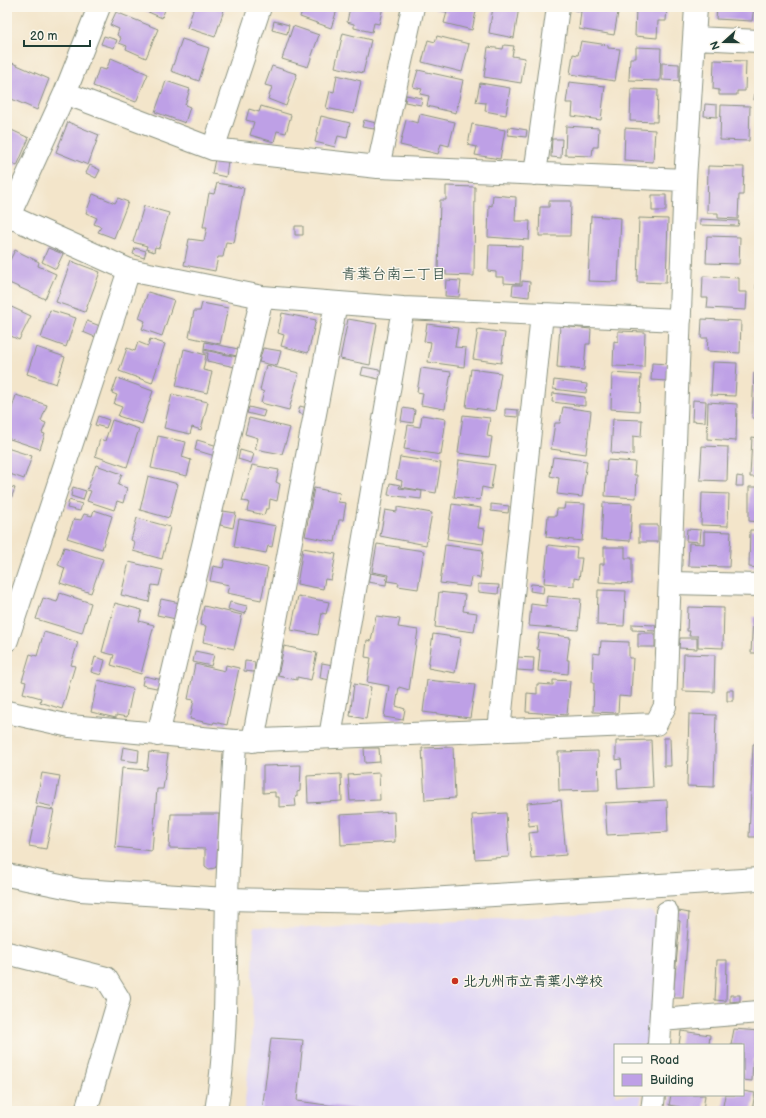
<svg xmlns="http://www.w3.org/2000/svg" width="766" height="1118" font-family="'Balsamiq Sans','Klee One',sans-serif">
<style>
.built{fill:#dfd5f5}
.building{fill:#bea0e6}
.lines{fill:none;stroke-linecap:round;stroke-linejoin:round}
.minor-casing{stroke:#89917f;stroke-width:24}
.tertiary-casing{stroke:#89917f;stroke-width:24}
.minor{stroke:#fff;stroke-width:22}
.tertiary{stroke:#fff;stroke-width:22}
.poi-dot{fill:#c8321e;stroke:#fbf7ec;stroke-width:1.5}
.labels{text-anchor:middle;stroke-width:3;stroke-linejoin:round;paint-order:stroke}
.poi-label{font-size:14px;font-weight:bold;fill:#1f3d34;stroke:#fbf7ec;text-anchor:start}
.neighbourhood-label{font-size:15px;fill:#1f3d34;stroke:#fbf7ec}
</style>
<rect width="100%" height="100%" fill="#fbf7ec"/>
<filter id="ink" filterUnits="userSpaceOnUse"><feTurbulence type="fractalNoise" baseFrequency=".025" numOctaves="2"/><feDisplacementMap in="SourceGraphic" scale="8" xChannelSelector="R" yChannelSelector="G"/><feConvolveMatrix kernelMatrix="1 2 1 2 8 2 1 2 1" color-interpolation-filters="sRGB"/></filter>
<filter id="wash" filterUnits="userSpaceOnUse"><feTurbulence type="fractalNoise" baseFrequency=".012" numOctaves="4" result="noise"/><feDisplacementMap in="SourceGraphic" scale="16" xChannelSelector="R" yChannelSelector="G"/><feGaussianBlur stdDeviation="0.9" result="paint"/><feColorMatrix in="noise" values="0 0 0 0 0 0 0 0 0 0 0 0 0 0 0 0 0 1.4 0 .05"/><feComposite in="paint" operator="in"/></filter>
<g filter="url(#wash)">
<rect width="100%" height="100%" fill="#f3e5ca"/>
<path class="built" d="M651,911L661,924L651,1045H615V1095H642L639,1111H244L252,1035L254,927L325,928Z"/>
<g id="blocks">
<path class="building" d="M137,7H166L162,18Z
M194,7H225L215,37L187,28Z
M301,7H338L331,28L300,17L303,8Z
M350,7H383L379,24L374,23L372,32L354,28V24L347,22Z
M435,7H477L472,30L444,23L447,12L435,9Z
M493,7H519L514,38L489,33Z
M574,7H619L614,35L579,29L581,11L574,10Z
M636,7H667L666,21H658L657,38L635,36Z
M717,7H754L752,21L716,19Z
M116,12L158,29L146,58L126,49L127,46L119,43L121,38L117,35L119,29L110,25Z
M274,21L289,25L287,34L272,30Z
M293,26L319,35L308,67L282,59Z
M343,33L371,40L363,73L335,67Z
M104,36L117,40L114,48L101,44Z
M437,36L469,44L462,72L422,62L428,40L435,42Z
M182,39L209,48L199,81L171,71Z
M581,41L608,45V48L620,49L615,81L570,74L573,54L578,55Z
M504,45L514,46L512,56L525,58L521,83L484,77L488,47L503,49Z
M636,47L661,48L660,81L629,80L630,58H636Z
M111,58L148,74L136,102L93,86L99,68L106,70Z
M714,60L746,61L745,91H737V95H719V90L713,89Z
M10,62L49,79L37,110L7,97V68Z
M662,63L679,64V81L662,80Z
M272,66L297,74L286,106L268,99L272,87L265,85Z
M418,70L463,80L456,113L427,106L429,96L420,94L422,89L413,87Z
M337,75L361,81L354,114L326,108L330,91L334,92Z
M166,81L190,89L185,105L190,107L185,123L155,112Z
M569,82L605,86L601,120L572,116L573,103H566Z
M480,83L510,88L506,115L485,111L486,103L476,102Z
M631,89L658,90L657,122L630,121Z
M755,92H759V100H754Z
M406,95L422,98L421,105L405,102Z
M705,104L717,105V117L704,116Z
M721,105L750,106L749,141L720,140Z
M261,106L291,115L286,133L277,131L274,142L250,135L254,122L246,120L249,109L259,112Z
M420,114L455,122L449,146L441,144L438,154L400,145L406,120L418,123Z
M321,116L350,123L347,138L338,136L335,147L315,142Z
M364,120L376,123L374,129L362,127Z
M68,122L99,135L88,165L56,152Z
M472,124L505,130L500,159L475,155L477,147L468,145Z
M566,126L599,128L598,147H593L592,156L565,155Z
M509,127L527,130L526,137L508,135Z
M7,128L29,138L17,166L7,161Z
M625,128L655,130L653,162L624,160Z
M552,139H562L561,158L551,157Z
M215,159L228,161L226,177L212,174Z
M90,165L100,170L96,178L86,173Z
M708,166L744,167L743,195H739L738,219L718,218V213H707Z
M217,183L244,188L234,243L226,242L223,257H218L215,271L184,265L189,239L204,241L207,227H203L209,193L214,194Z
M446,186L475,187L474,276L446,275V271H438L440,200H446Z
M93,194L115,203L118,198L128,202L114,238L98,232L101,227L94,224L97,218L86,213Z
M493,195L516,197L515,221H530L529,240L488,237L489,205L492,206Z
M652,195H666V211H652Z
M549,201H571L570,236H539L540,207H549Z
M144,206L169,213L159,248L155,247L154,252L146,249L147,246L133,242Z
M591,216L621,218L618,282L588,281Z
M639,218L668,219L666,283L637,282Z
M700,219L739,221L738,226L700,225Z
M295,226H303V235H295Z
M707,236L740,237L739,264L706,263Z
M489,245L522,246L520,284L504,283V277H496V272L488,271Z
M48,248L63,254L56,269L42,262Z
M135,248L146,251L144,258L133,254Z
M15,250L39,262L38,266L56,274L45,299L7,282V266Z
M758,252H759V289H756Z
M71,261L100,272L85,312L56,302Z
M703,276L739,278V292H747L746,310L707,308L708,298H702Z
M446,280L461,281L459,297L445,296Z
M522,281L530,282L529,297L512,295L513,285H522Z
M148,292L174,300L162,336L142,329L145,321L139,318Z
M202,303L228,308L220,344L189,337L194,311H200Z
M7,305L31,316L19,340L7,334Z
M758,305H759V353H757Z
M50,310L76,318L66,347L41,338Z
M282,313L316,320L308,353L281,346L284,335L278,333Z
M348,319L377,324L370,365L340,359Z
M702,319L741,321L740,353L707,351L708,338H701Z
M87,321L100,326L95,337L83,332Z
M427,324L458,328L455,347L466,348L464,367L428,362L431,342L424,341Z
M560,326L591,329L590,344H586L584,370L557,367Z
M478,329L505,333L501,363L473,359Z
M618,331L645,332L644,367L613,366L614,341L618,342Z
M150,339L165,344L152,383L119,371L127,348L135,351L138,342L148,346Z
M205,342L238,349L237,356L204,349Z
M36,347L65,357L56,384L27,374Z
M263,348L281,351L277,366L259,362Z
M184,349L206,355L203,370L212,372L207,393L176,386Z
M204,350L237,357L235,367L207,361L208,353H204Z
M713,362L737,363L735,396L711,395Z
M652,363L668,364L667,381L651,380Z
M266,365L299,373L289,410L261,403L264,392L260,390Z
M363,367L385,371L383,380L361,375Z
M421,368L451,372L445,409L421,405L423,393L417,392Z
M471,369L501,373L495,411L466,407Z
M612,373L641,375L639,411L611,409Z
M754,373L759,374V418H752Z
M117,378L153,391L142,424L118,416L122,407L114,404L117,395L112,393Z
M554,380L587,384L586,393L553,389Z
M553,393L585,397V406L552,402Z
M172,394L208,402L201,430L192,427L190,434L164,428Z
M16,395L47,405L41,421L46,423L42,433L45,434L40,449L7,438V424Z
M693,400L706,401L705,422L692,421Z
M708,402L737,404L736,441L707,439Z
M300,406L307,408L305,415L298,413Z
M249,407L265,411L263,417L247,413Z
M563,407L591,411L586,454L551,449L555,423H560Z
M403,408L415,410L413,423L401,421Z
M505,409L518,410V417L505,416Z
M422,415L446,419L441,455L404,449L408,425L420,427Z
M463,415L490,418L487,436L492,437L489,457L458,453Z
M98,416L109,420L106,428L95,425Z
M249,418L290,428L282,454L255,449L258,438L245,434Z
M613,419L642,420L641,437L633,436V455L611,453Z
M112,420L139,429L127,467L95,456L100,439L105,441Z
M158,436L186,442L182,457L191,460L187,476L151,468Z
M752,437L759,438V477H750Z
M197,440L218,446L215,456L195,450Z
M702,446L728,447L727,481L700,480Z
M7,448L32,456L24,479L7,473Z
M240,450L254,454L251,463L238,459Z
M400,457L441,463L436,493L401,487L402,481L396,479Z
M553,457L587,461L582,497L557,494L559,478L550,476Z
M459,460L495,465L491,489L482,487L480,500L454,497Z
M607,460L635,462L634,475H637L636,498L605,496Z
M96,465L122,474L118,485L127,488L123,503L117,501L114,510L87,501L91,491L87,490Z
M252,465L279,470L276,482L280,484L277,501L270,499L269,509H266L264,515L247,511L249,502L242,501Z
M148,476L178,484L169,518L140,510Z
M737,476L743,477V486H736Z
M390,483L400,485L399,488L422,491L421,499L388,495Z
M7,486L15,488L7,510Z
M73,487L86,491L83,500L71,496Z
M749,487H759V522L749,521Z
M314,488L340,493L338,502L346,503L343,520H339L335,542L305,536Z
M702,493L729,494L728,526L701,525Z
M69,500L82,504L80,511L67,508Z
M565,503L585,504L582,541L546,537L548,516H556L557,509H564Z
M603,503L632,504L630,541L601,539Z
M452,504L481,508L478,528L485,529L483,544L447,539Z
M491,504L509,506L508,513L491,511Z
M397,507L432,513L426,545L380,536L385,510L397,512Z
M94,510L112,516L102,549L67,538L74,519L81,520L84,514L92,516Z
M223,511L236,513L233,528L220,525Z
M137,518L170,527L162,559L133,551L135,542L131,540Z
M239,519L276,526L272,547L268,546L266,553L234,547Z
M639,525H658V542H639Z
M687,529L701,530L700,542L686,541Z
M750,530H759V568L749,567Z
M704,531L731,532L729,567L688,566L689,543L704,544Z
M377,544L424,551L418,589L398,586L399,583L388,581L389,575L372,572Z
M445,545L483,550L480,578L471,577L469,587L440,583Z
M548,545L577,548L576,558H582L579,579L574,578V586L544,583Z
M64,547L103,559L91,593L60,583L65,568L58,565Z
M604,547H625V558H632V584L599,582L600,564H604Z
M303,548L336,554L331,580L325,579L323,589L297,584Z
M225,559L268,568L261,600L227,593L229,585L210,581L213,566L223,568Z
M129,562L163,570L159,586L152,585L149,602L121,595Z
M370,573L387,576L386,585L368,582Z
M478,584L499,585L498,594L478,592Z
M531,584L544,585L543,593L530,591Z
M598,590L626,591L624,626L597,625Z
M439,592L465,595L463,611L477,613L474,632L435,627Z
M60,593L91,603L82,633L36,619L43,598L57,602Z
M298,596L329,602L326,614L322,613L318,635L291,630Z
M547,596L581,599L578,630L529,626L531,604L546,606Z
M161,599L180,603L176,619L157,615Z
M230,602L247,606L245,614L228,609Z
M115,603L142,610L139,621L154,625L141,674L111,665L114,655L102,652Z
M204,606L242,615L234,649L203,642L206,626L200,625Z
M688,607L724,608L723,648L698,647V636H689L690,631H687Z
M376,616L400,619L398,627L418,630L409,690L399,687L396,706L405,709L403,720L384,717L389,686L367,682L371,658L365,657L367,640L371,641Z
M753,617H759V653H751Z
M632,624L655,625L656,631L632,630Z
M44,632L78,642L71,665L75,666L62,709L40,702L41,698L23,693L26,682L22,681L30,654L37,656Z
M539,633L570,637L567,660H569L568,674L538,671L540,650L537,649Z
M638,633H655V647H638Z
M433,634L461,638L455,673L428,668Z
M680,638H697V649L679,648Z
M601,641L629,642V658H633L631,697L619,696L618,713L593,712L594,683H592L593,653L600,654Z
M284,646L317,653L311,680L297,677V680L278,676Z
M195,651L214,655L211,666L193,662Z
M684,654L715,655L714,692L683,691Z
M95,657L105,660L101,675L91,672Z
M517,657L534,658L533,671L517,670Z
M245,661L255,662L254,672L244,671Z
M322,663L333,665L330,680L320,678Z
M195,664L225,671L226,665L239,668L227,725L214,722L213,724L190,719L194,700L188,699Z
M144,676L163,680L161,689L142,685Z
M98,680L133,689L127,717L116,715V718L91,712Z
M427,680L475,685L470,718L423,712Z
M553,680L570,681L567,715L526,712L527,693L537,694V684L553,685Z
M354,684L371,687L366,719L350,716Z
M727,690H733V701H727Z
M689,714L716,715L714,787L687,786Z
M664,738H670L671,766H664Z
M651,740L653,787L618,789L617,770L622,769L621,759L616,760V741Z
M753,744H759V837H749Z
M123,747L139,750L138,762L121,760Z
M453,747L455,798L425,800L422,748Z
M364,748H379L380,762L365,763Z
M598,751L599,790L559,791L558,752Z
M149,752L168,754L163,789H157L152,851L115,847L122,768L147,770Z
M301,765L300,791L297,792V796L295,797L296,806L279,807V797H275V792L263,793V766Z
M42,773L60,776L54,807L36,803Z
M379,773L380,800L350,801L348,775Z
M341,774L342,801L308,803L307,776Z
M561,800L566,855L531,858L529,833L538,832L537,825L529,826L527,803Z
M667,800L668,832L607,835L605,803Z
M37,807L54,810L46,849L29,846Z
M394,812L395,842L341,845L340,815Z
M506,813L509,857L475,859L472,815Z
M171,814H219L217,865L215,868L209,869L205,866V849L169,848Z
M679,911L689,913L683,998H673L680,921L677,920Z
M717,960H727L726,1001L715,1000Z
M730,995H740V1001L730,1002Z
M734,1029L759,1031V1060L753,1059L752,1081L743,1080V1045H731Z
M681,1031L710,1035L709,1045H679Z
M271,1038L303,1040L297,1101L356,1109V1111H262Z
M743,1091L755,1093L752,1111L745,1109V1111H722L725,1095H743Z
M671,1095H705L703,1111H679L680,1107L669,1105Z"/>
</g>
</g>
<g filter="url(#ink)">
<use href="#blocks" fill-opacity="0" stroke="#89917f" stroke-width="1"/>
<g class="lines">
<g class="minor-casing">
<path id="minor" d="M695,38L759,41
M65,93L213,149L378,167L685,180
M213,149L260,7
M378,167L413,7
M535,174L558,7
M9,216L129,270L262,297L403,308L680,320
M7,220L65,93L99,7
M671,583L759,585
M7,640L129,270
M7,712L70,726L235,741L656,724L665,706L685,180L696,7
M499,731L542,314
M158,735L262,297
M330,737L403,308
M253,741L336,303
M7,953L106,978L119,999L86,1111
M661,1020L759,1012
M659,1045L667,912
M216,1111C228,1041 225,969 227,899C228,847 233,794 235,741
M652,1111L654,1095"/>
</g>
<g class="tertiary-casing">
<path id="tertiary" d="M7,875L80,890L227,899L379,902L759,879"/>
</g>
<use href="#minor" class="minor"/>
<use href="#tertiary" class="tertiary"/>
</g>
</g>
<circle class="poi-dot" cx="455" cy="981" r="4"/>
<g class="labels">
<g class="poi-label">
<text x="463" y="986">北九州市立青葉小学校</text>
</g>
<g class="neighbourhood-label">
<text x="394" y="279">青葉台南二丁目</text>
</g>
</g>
<rect width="766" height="1118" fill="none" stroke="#fbf7ec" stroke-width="24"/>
<rect x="614" y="1044" width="130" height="52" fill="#fbf7ec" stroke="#a3ada2"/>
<rect x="622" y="1057" width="20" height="6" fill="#ffffff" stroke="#a3ada2"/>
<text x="650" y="1064" font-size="12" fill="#1f3d34">Road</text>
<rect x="622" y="1074" width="20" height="12" fill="#bea0e6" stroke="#a3ada2"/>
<text x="650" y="1084" font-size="12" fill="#1f3d34">Building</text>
<g transform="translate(724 42) rotate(249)" stroke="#fbf7ec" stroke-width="3" paint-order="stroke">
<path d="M0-3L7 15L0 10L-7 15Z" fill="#1f3d34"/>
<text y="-6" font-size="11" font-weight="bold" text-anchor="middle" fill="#1f3d34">N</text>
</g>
<path d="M24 40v6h66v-6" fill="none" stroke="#1f3d34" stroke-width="2"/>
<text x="30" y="40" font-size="12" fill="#1f3d34" stroke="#fbf7ec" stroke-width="3" paint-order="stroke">20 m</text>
</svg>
